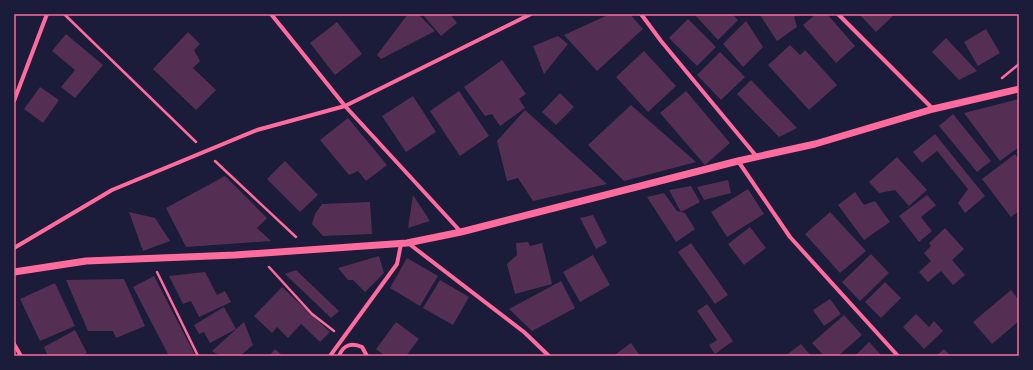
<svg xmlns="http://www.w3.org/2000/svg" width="1033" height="370" font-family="'PT Sans',sans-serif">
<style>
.building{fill:#542f53}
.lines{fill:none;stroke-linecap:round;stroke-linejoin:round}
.path{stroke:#ff6b9d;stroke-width:2.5}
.minor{stroke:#ff6b9d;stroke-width:4}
.tertiary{stroke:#ff6b9d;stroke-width:7}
.neatline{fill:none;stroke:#ff6b9d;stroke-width:1.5}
</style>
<rect width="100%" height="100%" fill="#1b1b3a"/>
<path class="building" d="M408,14H418L435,31L381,59L377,55Z
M426,14H450L457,23L441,36L424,16Z
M610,14H630L643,29L597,71L564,35Z
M694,14H732L738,20L718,40Z
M762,14H799L794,17L797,27L777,41L760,15Z
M816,14H827L855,46L836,63L803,25Z
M859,14H895L876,32Z
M688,19L716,47L697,66L669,38Z
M746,21L763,47L743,67L723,44Z
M337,22L362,54L335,75L310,43Z
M986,29L1000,53L978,66L964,42Z
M188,32L200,44L194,50L200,61L193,68L216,90L196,110L153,69Z
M66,34L103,65L75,98L61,87L75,70L52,51Z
M558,36L568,44L544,74L533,46Z
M946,38L977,71L959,80L932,52Z
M790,45L800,55L805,50L837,85L809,110L768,65Z
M644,51L676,86L648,112L616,77Z
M720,52L745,77L721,100L697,75Z
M502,60L526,94L519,99L525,108L500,126L492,114L485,116L464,87Z
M751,80L797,128L779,137L737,94Z
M40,87L59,100L43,123L24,109Z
M459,91L489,136L460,156L430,111Z
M686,91L730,143L705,165L660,113Z
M560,93L574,107L556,125L542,112Z
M413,96L436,132L406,152L382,116Z
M1019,99V147L1000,161L964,113Z
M631,105L696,162L624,181L588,145Z
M525,110L607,184L533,201L518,178L507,181L497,141Z
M953,114L991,161L977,172L939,126Z
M348,118L387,165L366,181L358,171L349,175L320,140Z
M935,134L985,196L965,213L958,203L968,189L937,151L922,163L913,152Z
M1015,154L1019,160V211L1011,217L982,179Z
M897,157L927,190L909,206L895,190L879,193L869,182Z
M285,161L318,195L300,212L267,179Z
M225,176L267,218L257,228L271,241L186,247L166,208Z
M728,180L731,193L704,200L697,187Z
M691,186L700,202L681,212L669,190Z
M748,189L764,214L727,237L711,212Z
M855,192L864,205L875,201L890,222L864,240L838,205Z
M664,193L677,211L685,213L695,229L676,242L647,197Z
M413,195L430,221L408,228Z
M927,195L936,205L921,217L932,231L919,242L899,216Z
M370,202L372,234L323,236L312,224L315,214L322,204Z
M129,212L155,218L170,241L143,251Z
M830,212L866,251L840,273L805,234Z
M593,215L607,243L596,249L580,218Z
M750,227L766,248L744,265L728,244Z
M945,228L964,249L952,260L965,275L953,285L941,271L928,282L919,272L931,261L924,253L931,246L929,243Z
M528,242L530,246L542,243L552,284L515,294L507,264L517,255L516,243Z
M691,243L728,295L715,304L678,252Z
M871,254L889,273L860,301L842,282Z
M593,255L610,285L580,302L563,272Z
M379,256L384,273L365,292L353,280H348L338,268Z
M407,258L438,276L420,306L390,288Z
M296,270L339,311L331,318L285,274Z
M205,272L217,295L225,291L231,302L199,317L191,301L183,304L169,276Z
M154,276L195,355L193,356H169L133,287Z
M124,279L145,326L116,338L113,331H88L66,280Z
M440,280L469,297L453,325L423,308Z
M561,281L575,308L532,331L509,309Z
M885,282L901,298L881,318L865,302Z
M55,283L75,326L40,341L20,299Z
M282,287L330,332L320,342L301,324L288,338L277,327L272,333L254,316Z
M1011,290L1019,300V321L992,344L973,322Z
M830,299L841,314L824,326L813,310Z
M707,304L733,341L715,354L709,345L717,340L697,311Z
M224,307L236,329L210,343L204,332L199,334L194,325Z
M916,314L929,327L934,321L943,331L924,349L903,327Z
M844,315L862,335L838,356H824L812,343Z
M244,322L253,345L240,356H221L212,351Z
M396,322L419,339L406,356H385L376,349Z
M75,330L87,353L81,356H48L44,347Z
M869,342L882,356H855Z
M631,343L640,356H618L616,354Z
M801,344L811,356H785Z
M275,349L283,356L270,355Z
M944,349L951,356H936Z"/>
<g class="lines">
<path class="path" d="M64,14L196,142
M1002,78L1019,64
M215,161L296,237
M269,267L312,314L334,331
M157,272L198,356"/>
<path class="minor" d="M271,14L345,106L461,232
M641,14L661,41L757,157
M838,14L933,109
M14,101L47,14
M738,161L790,237L898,356
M408,243L524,332L549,356
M14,248L112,190L257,130L345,106L531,14
M14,344L21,356
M330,356L397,264L401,244
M339,356C343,345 352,342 362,347L367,356"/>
<path class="tertiary" d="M14,272L86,261L235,255L407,243L461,232L738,161L815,144L933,109L1019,89"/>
</g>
<rect width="1033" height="370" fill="none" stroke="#1b1b3a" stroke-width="30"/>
<rect x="15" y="15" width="1003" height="340" class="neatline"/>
</svg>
